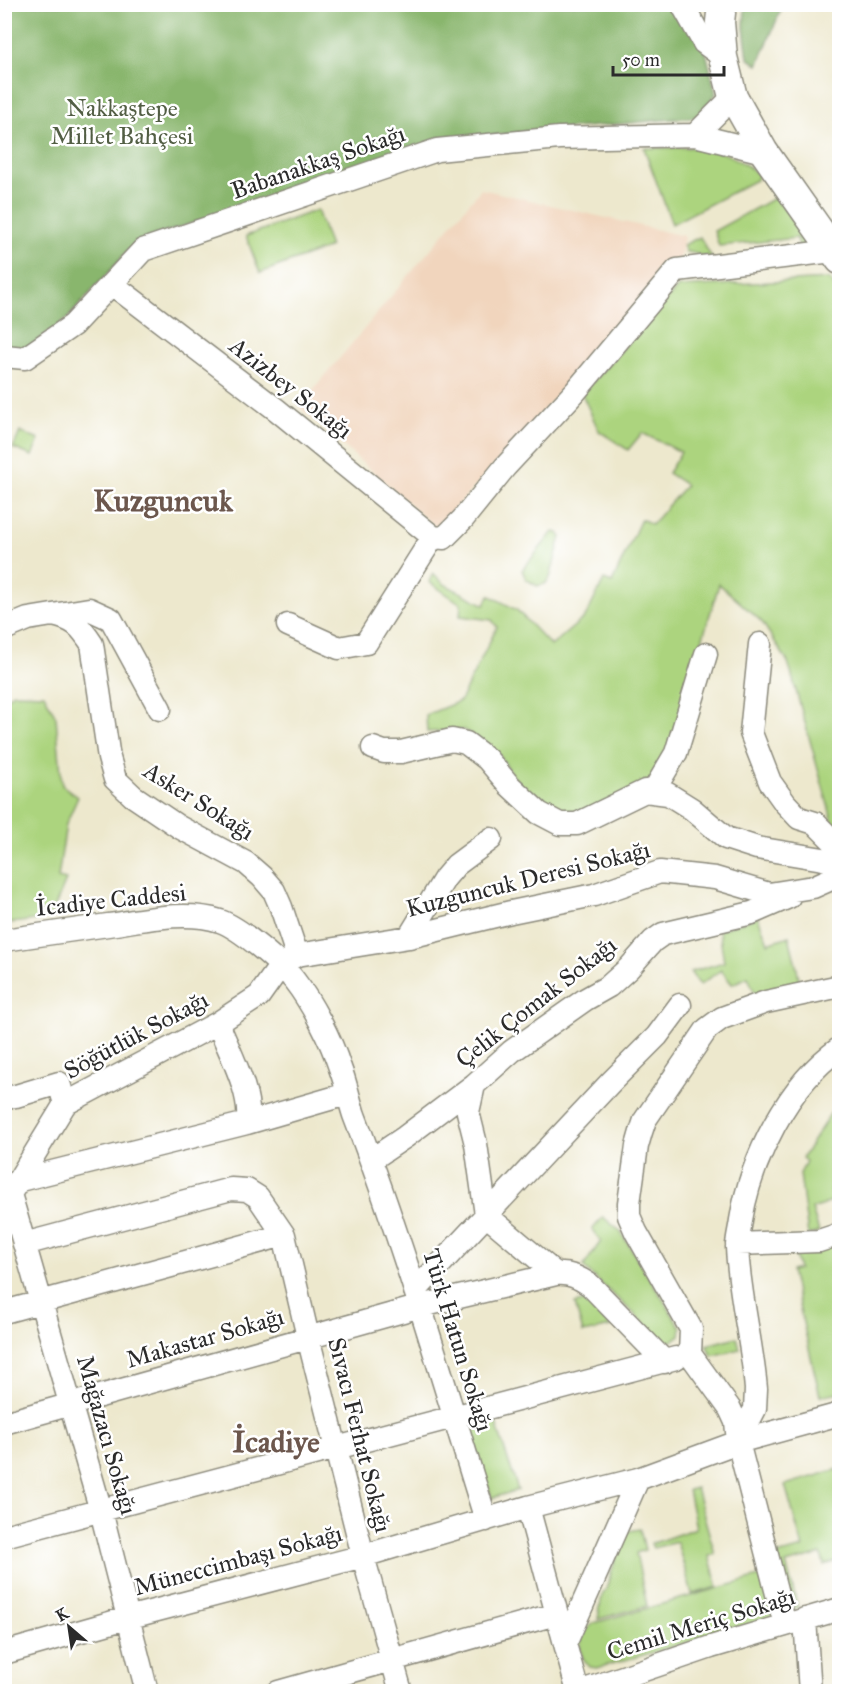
<svg xmlns="http://www.w3.org/2000/svg" width="844" height="1696" font-family="'IM FELL Great Primer',serif">
<style>
.built{fill:#f1d5bd}
.green{fill:#acd47e;stroke:#6c8054;stroke-width:1.5}
.forest{fill:#89b66d;stroke:#5a704c;stroke-width:1.5}
.lines{fill:none;stroke-linecap:round;stroke-linejoin:round}
.minor-casing{stroke:#8c8a7c;stroke-width:25}
.major-casing{stroke:#8c8a7c;stroke-width:31}
.minor{stroke:#fff;stroke-width:22}
.major{stroke:#fff;stroke-width:28}
.labels{text-anchor:middle;stroke-width:5;stroke-linejoin:round;paint-order:stroke}
.park-label{font-size:24px;fill:#525e44;stroke:#fff}
.street-label{font-size:24px;fill:#2b2b2b;stroke:#fff}
.district-label{font-size:30px;font-weight:bold;fill:#6c574d;stroke:#fff}
</style>
<rect width="100%" height="100%" fill="#fff"/>
<filter id="ink" filterUnits="userSpaceOnUse"><feTurbulence type="fractalNoise" baseFrequency=".0167" numOctaves="2"/><feDisplacementMap in="SourceGraphic" scale="12" xChannelSelector="R" yChannelSelector="G"/><feConvolveMatrix kernelMatrix="1 2 1 2 8 2 1 2 1" color-interpolation-filters="sRGB"/></filter>
<filter id="wash" filterUnits="userSpaceOnUse"><feTurbulence type="fractalNoise" baseFrequency=".008" numOctaves="4" result="noise"/><feDisplacementMap in="SourceGraphic" scale="24" xChannelSelector="R" yChannelSelector="G"/><feGaussianBlur stdDeviation="1.35" result="paint"/><feColorMatrix in="noise" values="0 0 0 0 0 0 0 0 0 0 0 0 0 0 0 0 0 1.4 0 .05"/><feComposite in="paint" operator="in"/></filter>
<g filter="url(#wash)">
<rect width="100%" height="100%" fill="#ede8cd"/>
<path class="built" d="M481,189L684,236L680,259L437,528L299,407Z"/>
<path class="green" d="M644,148C692,148 720,141 759,175L756,180L672,224Z
M776,197L810,244L800,251L797,238L719,246L714,231Z
M317,210L330,247L260,273L246,236Z
M700,237L712,258C702,257 696,252 686,252L683,245Z
M829,279L840,293L839,834L833,823L788,662L762,622L719,584L669,751L649,782L574,816L542,809L521,788L500,756L465,730L427,732L426,715L460,701L497,627L492,620L460,616L461,604L429,582L433,573L444,584L485,605L489,595L517,610L551,646L586,616L604,580L612,583L641,519L652,524L686,485L668,473L681,452L642,433L628,450L599,431L582,394L678,287Z
M20,432L39,440L32,456L13,448Z
M553,532L558,533L561,537L550,578L545,584L537,586L526,579L522,570Z
M14,693L44,694L56,717L62,785L78,797L66,824L58,878L66,880L50,918L5,924L4,699Z
M758,917L768,943L789,936L801,986L756,996L748,977L732,984L721,970L700,985L690,972L724,962L719,930Z
M839,1100V1121L834,1128L837,1139H839V1186L830,1189L834,1201L812,1209L819,1232L808,1235L800,1174L806,1161L802,1158Z
M603,1217L620,1231L681,1328L680,1335L672,1341L665,1342L583,1267L601,1241L592,1230Z
M839,1244V1392L820,1396L791,1271L799,1269L795,1255Z
M586,1301L611,1327L583,1333L575,1304Z
M737,1337L740,1349L712,1356L706,1345Z
M492,1411L518,1490L492,1498L466,1419Z
M839,1469V1561L824,1565L821,1554L786,1564L798,1608L788,1611L773,1556L803,1548L785,1485Z
M696,1488L715,1554L709,1556L718,1587L692,1594L677,1542L653,1548L651,1544L696,1528L688,1490Z
M640,1529L645,1550L636,1553L647,1606L598,1619L602,1595L606,1589L621,1542L629,1531Z
M766,1575L772,1619L597,1668L590,1667C575,1653 578,1634 594,1623Z"/>
<path class="forest" d="M4,5H676L706,52L716,94L696,117L442,140L136,242L67,319L25,350L5,349Z
M745,5H783L758,65L748,58L744,28Z"/>
</g>
<g filter="url(#ink)">
<g class="lines">
<g class="minor-casing">
<path id="minor" d="M682,4L704,43L723,57
M695,135L733,97
M112,284L277,410L433,537L444,538L463,519L505,467L575,392L677,270L833,251
M4,356L25,358L73,325L143,250L437,150L559,138L695,135L764,152
M53,615C75,620 80,626 92,644L109,758L115,779L133,796L179,827L246,863L262,877L274,891L281,907L297,955
M288,625L339,648L366,643L433,537
M4,629L28,619L89,609L111,619L160,709
M760,644L751,733L770,782L785,803L799,818L815,823L840,848
M373,748L384,752H401L452,740L466,743L487,759L509,785L539,813L560,824H577L645,791L668,794L692,809L726,838L757,848L823,859L840,865
M653,792L676,753L706,654
M409,937L445,878L456,865L491,839
M4,940C39,935 73,930 108,925C143,920 185,910 220,921C240,928 281,963 294,980C312,1003 331,1040 340,1068C346,1083 349,1100 354,1115C405,1248 444,1385 486,1520
M218,1023C228,1050 254,1096 247,1123
M474,1085L468,1112L476,1144L486,1215L556,1274
M4,1098L16,1096L59,1083L65,1104
M371,1160L405,1137L474,1085L512,1051L586,999L609,986L629,968L653,941L663,934L752,913L789,897
M20,1180L247,1123L347,1094
M24,1244L231,1189L247,1190L258,1197L284,1235L308,1337L363,1556L401,1692
M737,1244L819,1241L840,1234
M415,1291L611,1082L657,1036L680,1005
M4,1312L284,1235
M4,1423L421,1306L556,1274C570,1273 578,1277 590,1285L665,1362
M738,1442L755,1409L756,1389C752,1342 739,1294 737,1247C737,1238 740,1229 741,1220C751,1159 788,1084 840,1048
M528,1507L578,1692
M4,1536L676,1358
M805,1619L810,1692
M785,1625L738,1442L736,1422L730,1409L690,1354L691,1329L636,1232L629,1216V1203L637,1146L641,1132L645,1120L707,1029L722,1018L766,1002L840,986
M566,1642L638,1479
M4,1653L127,1618L363,1556L528,1507L638,1479L738,1442L840,1414
M147,1692L101,1511L10,1194L65,1104L218,1023L259,996L281,965L297,955L409,937L511,912L594,895L660,872L715,878L769,894L813,887L840,875
M278,1692L556,1614
M579,1692L711,1647L840,1609"/>
</g>
<g class="major-casing">
<path id="major" d="M722,4L720,22L723,57L733,97L764,152L840,260"/>
</g>
<use href="#minor" class="minor"/>
<use href="#major" class="major"/>
</g>
</g>
<g class="labels">
<g class="park-label">
<text x="122" y="116">Nakkaştepe<tspan x="122" dy="28">Millet Bahçesi</tspan></text>
</g>
<g class="street-label">
<text transform="translate(318 162) rotate(-19)" y="8">Babanakkaş Sokağı</text>
<text transform="translate(291 388) rotate(38)" y="8">Azizbey Sokağı</text>
<text transform="translate(199 801) rotate(32)" y="8">Asker Sokağı</text>
<text transform="translate(528 879) rotate(-14)" y="8">Kuzguncuk Deresi Sokağı</text>
<text transform="translate(111 900) rotate(-6)" y="8">İcadiye Caddesi</text>
<text transform="translate(536 1002) rotate(-38)" y="8">Çelik Çomak Sokağı</text>
<text transform="translate(136 1035) rotate(-28)" y="8">Söğütlük Sokağı</text>
<text transform="translate(205 1338) rotate(-16)" y="8">Makastar Sokağı</text>
<text transform="translate(458 1340) rotate(73)" y="8">Türk Hatun Sokağı</text>
<text transform="translate(107 1435) rotate(74)" y="8">Mağazacı Sokağı</text>
<text transform="translate(360 1435) rotate(76)" y="8">Sıvacı Ferhat Sokağı</text>
<text transform="translate(238 1560) rotate(-15)" y="8">Müneccimbaşı Sokağı</text>
<text transform="translate(701 1624) rotate(-17)" y="8">Cemil Meriç Sokağı</text>
</g>
<g class="district-label">
<text x="163" y="511">Kuzguncuk</text>
<text x="276" y="1452">İcadiye</text>
</g>
</g>
<rect width="844" height="1696" fill="none" stroke="#fff" stroke-width="24"/>
<g transform="translate(69 1627) rotate(331)" stroke="#ffffff" stroke-width="4.5" paint-order="stroke">
<path d="M0-4.5L10 22L0 15L-10 22Z" fill="#2b2b2b"/>
<text y="-9" font-size="16" font-weight="bold" text-anchor="middle" fill="#2b2b2b">K</text>
</g>
<path d="M613 66v9h111v-9" fill="none" stroke="#2b2b2b" stroke-width="3"/>
<text x="622" y="66" font-size="18" fill="#2b2b2b" stroke="#ffffff" stroke-width="4.5" paint-order="stroke">50 m</text>
</svg>
